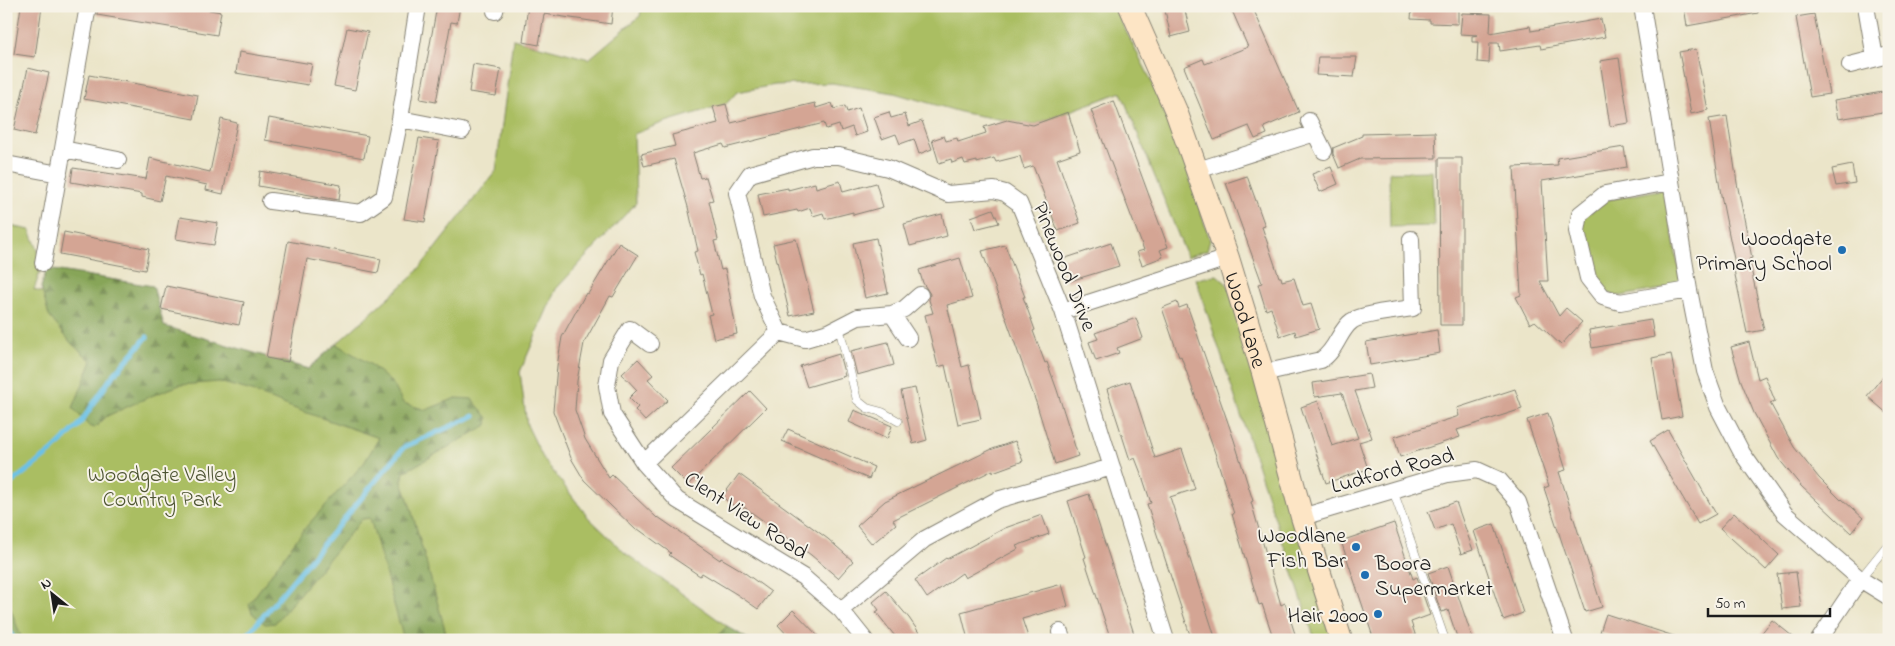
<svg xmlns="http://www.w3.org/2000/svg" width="1895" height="646" font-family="'Indie Flower',sans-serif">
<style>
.green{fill:#aabe62;stroke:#636d3f}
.forest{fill:url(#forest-firs);stroke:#52603a}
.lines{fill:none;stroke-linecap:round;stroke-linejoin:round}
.stream{stroke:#6ac1e7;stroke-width:5}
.building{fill:#d4a594}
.lane-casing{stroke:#848072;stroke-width:9}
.street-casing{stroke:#848072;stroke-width:18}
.secondary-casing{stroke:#848072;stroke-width:24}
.lane{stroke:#fff;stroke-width:8}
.street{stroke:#fff;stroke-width:16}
.secondary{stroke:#fde5c5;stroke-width:22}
.poi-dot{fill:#1f6fb2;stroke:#f7f3e8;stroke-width:2}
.labels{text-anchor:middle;stroke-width:4;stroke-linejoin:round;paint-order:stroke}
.poi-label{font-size:22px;fill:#1c1c1c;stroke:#f7f3e8;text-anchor:end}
.street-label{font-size:22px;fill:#1c1c1c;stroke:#f7f3e8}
.park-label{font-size:22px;fill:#4e5534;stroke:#f7f3e8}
</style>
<defs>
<pattern id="forest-firs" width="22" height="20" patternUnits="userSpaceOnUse" patternTransform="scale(1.25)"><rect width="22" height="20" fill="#87a558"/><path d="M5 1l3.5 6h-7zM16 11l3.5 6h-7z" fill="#6e8648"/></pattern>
</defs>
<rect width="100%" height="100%" fill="#f7f3e8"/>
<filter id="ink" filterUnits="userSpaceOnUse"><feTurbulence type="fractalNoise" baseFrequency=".02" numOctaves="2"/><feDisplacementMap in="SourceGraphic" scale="10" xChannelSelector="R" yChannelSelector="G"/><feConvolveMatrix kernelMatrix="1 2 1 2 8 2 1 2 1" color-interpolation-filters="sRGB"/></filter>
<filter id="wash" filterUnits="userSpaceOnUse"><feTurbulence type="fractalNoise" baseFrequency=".0096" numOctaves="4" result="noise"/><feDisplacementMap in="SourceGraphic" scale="20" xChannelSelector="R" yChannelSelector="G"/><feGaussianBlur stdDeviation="1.12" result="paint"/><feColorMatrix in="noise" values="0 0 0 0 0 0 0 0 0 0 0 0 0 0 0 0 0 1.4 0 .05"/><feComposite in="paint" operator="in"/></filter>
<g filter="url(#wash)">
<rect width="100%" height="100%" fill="#ebe5c9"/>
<path class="green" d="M642,6H1113L1150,78L1183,158L1210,240L1207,250L1187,257L1121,92L1033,125L964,113L894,93L832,83L775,85L737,92L726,104L662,123L634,134L636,203L556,289L520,372L527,425L543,458L588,517L625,553L727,626L749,640H6V225L30,230L43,263L34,290L308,369L414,275L496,171L513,39L589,59L640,16Z
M1432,171L1434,226L1390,227L1389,172Z
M1664,189L1682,286L1620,296L1604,292L1591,275L1581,233L1584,217L1607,200Z
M1217,275L1228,285L1334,640H1315L1196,279Z"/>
<path class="forest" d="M47,269L153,286L164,326L308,369L336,344L370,364L393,384L403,403L426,410L456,398L472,399L488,418L487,425L404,472L402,482L410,505L448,640H404L370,518L362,519L275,623L265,624L252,613L249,604L305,528L364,463L379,438L293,408L252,391L219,382L180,385L151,396L107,416L95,428L89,426L73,408L92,361L72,344L49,316L41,287Z
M6,596L22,640H6Z
M727,626L749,640H713Z"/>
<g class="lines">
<path class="stream" d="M6,487L52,451L79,425L111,378L147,337
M6,624L14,640
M243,640L404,447L474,416"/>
</g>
<g id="blocks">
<path class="building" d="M21,6H42L35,57L14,54Z
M98,6H187L221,12L217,35L97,15Z
M437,6H460L457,23L451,22L436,102L420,99Z
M528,6H613L611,24L544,14L539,45L523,42Z
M1164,6H1184L1190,32L1171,37Z
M1230,6H1252L1299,112L1264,127L1267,134L1255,139L1249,126L1214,140L1184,67L1203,59L1205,64L1248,47Z
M1412,6H1458V24L1430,23V20L1411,19Z
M1684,6H1758V13L1687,26Z
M1462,13L1491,14L1490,33L1530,26L1531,31L1601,19L1605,37L1541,49L1540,45L1500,51L1499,43H1490L1489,63L1477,62L1478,42H1472V36L1478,35L1460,34Z
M1814,14L1829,94L1810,97L1796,17Z
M347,28L368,32L355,90L334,86Z
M1696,49L1708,110L1691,114L1679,52Z
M239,52L312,64L308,85L236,73Z
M1318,57H1357L1354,77L1316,75Z
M1619,58L1629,123L1610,126L1600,61Z
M473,64L501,69L496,96L469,92Z
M28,68L49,73L35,135L14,130Z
M89,75L198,95L194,119L84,99Z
M1889,91V111L1838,119L1834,100Z
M1114,101L1168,247L1160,250L1163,257L1142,265L1137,252L1144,250L1091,110Z
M815,103L816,108L832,103L834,109L845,106L847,112L859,108L867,132L855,136L852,127L841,131L839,125L826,129L824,123L725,148L723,144L693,153L700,178L706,177L713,200L709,201L718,240L714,241L721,270L725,269L737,334L714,339L708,315L712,314L702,274L700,275L694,252L698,251L688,207L674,159L644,166L641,154L675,146L672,135L718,123L713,107L726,104L731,123Z
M889,112L891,118L905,114L909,126L922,121L932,149L919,154L914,139L900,144L896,134L882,139L874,117Z
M1068,112L1080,151L1057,159L1080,223L1058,231L1033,166L1024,169L1020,156L996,162L994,158L977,163V161L965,164L963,159L952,163L951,159L939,163L932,140L944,136L946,141L957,138L958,142L986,133L984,127L1007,120L1033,125Z
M1727,116L1737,183L1752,258L1749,259L1764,330L1747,333L1734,270L1736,269L1721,195L1709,119Z
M269,118L368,136L364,158L265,140Z
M221,119L237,123L223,194L206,190L207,185L166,176L160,201L142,197V194L71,182L73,168L146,179L150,158L210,172Z
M1435,132L1436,158L1360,159L1339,168L1333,154V148L1362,136V134Z
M419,138L439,141L425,222L404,219Z
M1624,147L1627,167L1542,181L1548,281H1540L1559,316L1566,308L1582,322L1561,345L1535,321L1530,324L1516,297L1521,295L1514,167L1558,165L1557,158Z
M1439,158H1462V325H1440Z
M1852,165L1855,183L1836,186L1832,169Z
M1331,167L1338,184L1320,192L1312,174Z
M260,171L341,185L339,200L258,186Z
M1247,176L1265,226L1262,227L1279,277H1281L1282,281L1294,278L1303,306L1311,304L1319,329L1296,336L1295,331L1280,336L1271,308L1266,310L1258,284L1262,283L1226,183Z
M840,181L843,192L876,183L883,207L853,215V212L825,219L823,213L813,216L810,208L798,212L797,210L763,217L758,194L788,188V190L815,183L816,188Z
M993,209L999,223L975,229L971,217Z
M942,214L947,236L910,246L904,224Z
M180,217L218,223L214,245L176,239Z
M64,232L149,249L145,270L60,254Z
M876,238L888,293L865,298L853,243Z
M796,239L814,311L790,316L773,244Z
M288,241L381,259L378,273L307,259L288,362L266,358Z
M619,243L638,255L613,297L610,296L584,343L577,381L575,410L585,439L609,478L612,475L657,518L658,517L720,560L721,558L738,568L771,592L758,609L738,595L702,573L700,576L669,555L671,553L638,529L636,530L584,480L571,458L553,411L557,366L562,337L586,293L588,294Z
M1111,243L1119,266L1067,282L1060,260Z
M1005,245L1025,297H1023L1035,330L1033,331L1045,363L1047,362L1057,390L1078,456L1055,464L1037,405L982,251Z
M960,258L972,298L947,305L962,367L969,365L981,419L958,424L945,365L938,367L925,315L933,313L929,300L930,294L923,283L919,270Z
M166,286L244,302L239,325L161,309Z
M1177,302L1179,308L1187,305L1234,440L1253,501L1251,502L1281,605L1285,603L1297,640H1274L1262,604L1259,605L1232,514H1234L1215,453L1181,356L1179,357L1162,308Z
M1136,318L1143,338L1117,348L1119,353L1096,361L1089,342L1098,339L1095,333Z
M1651,320L1654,337L1592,348L1589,330Z
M1437,330L1440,353L1370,365L1366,342Z
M888,342L894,365L857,375L851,351Z
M1749,342L1758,379L1765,376L1775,401L1770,403L1794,447L1819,478L1841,500L1842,499L1863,518L1851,533L1801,486L1778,458L1754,413L1741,381L1731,347Z
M839,354L845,376L807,387L800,366Z
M1671,354L1682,416L1662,420L1652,358Z
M638,359L653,375L648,379L668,400L645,421L635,410L638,407L629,398L637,390L622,374Z
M1889,369V415L1867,396Z
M1369,374L1372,388L1355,391L1372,438L1359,442L1368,469L1326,483L1301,407L1318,401L1332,446L1358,438L1342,393L1315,397L1313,383Z
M1130,381L1155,458L1182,449L1191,476L1195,489L1170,497L1216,640H1193L1189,632L1147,504L1151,503L1142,476L1135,458L1130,460L1107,389Z
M915,388L927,440L913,444L901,391Z
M1515,389L1522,409L1457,430L1460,437L1400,457L1394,437L1459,416L1457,408Z
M750,391L766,408L688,485L671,468Z
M854,410L892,426L887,439L849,422Z
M1548,413L1566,470L1559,472L1602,607L1585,612L1544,488L1549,486L1527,420Z
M788,429L874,467L869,479L782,441Z
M1668,430L1716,514L1698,524L1650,441Z
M1015,441L1023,461L993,472V470L893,520L896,524L872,544L857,526L885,501L990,450Z
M739,474L828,539L853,561L838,578L811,555L744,507L741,511L722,497Z
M1089,494L1105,544L1136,640H1111L1084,558L1086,557L1068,501Z
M1456,502L1473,550L1461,554L1451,524L1435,530L1428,512Z
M1734,513L1779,555L1766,570L1720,528Z
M1042,515L1049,534L1016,546L1018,549L965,578L962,573L927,598L915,580L946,558L947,559L1005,528Z
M1394,523L1413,579L1417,577L1430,615L1411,622L1417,640H1374L1341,541Z
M1494,524L1523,613L1503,620L1474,531Z
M1448,566L1473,640H1458L1448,610L1441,612L1428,573Z
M1796,572L1801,607L1782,609L1777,574Z
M1062,584L1068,606L1022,619L1029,640H968L961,612Z
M886,591L909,618L924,640H898L876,612L879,610L873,602Z
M793,610L822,640H792L778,625Z
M1606,614L1677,637V640H1622L1600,632Z
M1772,620L1797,640H1756Z"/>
</g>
</g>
<g filter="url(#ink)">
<use href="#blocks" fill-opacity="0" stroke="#848072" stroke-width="1"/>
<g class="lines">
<g class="lane-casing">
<path id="lane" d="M839,327L857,400L867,408L882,412L898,421
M1393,490L1445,640
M1860,579L1889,543"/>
</g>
<g class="street-casing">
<path id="street" d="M1642,6L1689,290L1705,371L1718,407L1742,453L1785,514L1860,579L1889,597
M1866,6L1875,58
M495,11L496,6
M1850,65L1889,55
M400,119L462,131
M1309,121L1324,151
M63,149L118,160
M6,164L59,174
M1198,170L1315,133
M1670,182L1605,194L1580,214L1577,231L1588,278L1603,297L1620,302L1689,290
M270,201L361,213L384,197L400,119L418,6
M43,263L88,6
M1063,311L1228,258
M892,314L908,338
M779,332L805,339L829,332L858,317L892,314L904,309L920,295
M650,344L630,329L611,360L607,386L612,414L644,463L677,500L803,577L841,610L865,640
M1263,373L1321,360C1337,350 1339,330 1352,321C1361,314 1400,310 1413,308L1411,239
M644,463L779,332L762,296L737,193L750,174L813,156H839L888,168L948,194L994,190L1005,193L1019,203L1063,311L1166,640
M1302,517L1447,474L1477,470L1499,480L1518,502L1565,640
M841,610L925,539L997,500L1112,467
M1060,632L1062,640
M1819,640L1860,579"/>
</g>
<g class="secondary-casing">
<g id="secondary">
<path id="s1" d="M1130,6L1176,111L1228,258L1263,373L1302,517L1341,640"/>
</g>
</g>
<use href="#lane" class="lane"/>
<use href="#street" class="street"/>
<use href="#secondary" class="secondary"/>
</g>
</g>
<g class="poi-dot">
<circle cx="1842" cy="250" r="5"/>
<circle cx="1356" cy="547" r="5"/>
<circle cx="1365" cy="575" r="5"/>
<circle cx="1378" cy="614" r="5"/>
</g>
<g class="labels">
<g class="poi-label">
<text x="1832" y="245">Woodgate<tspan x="1832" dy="25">Primary School</tspan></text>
<text x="1346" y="542">Woodlane<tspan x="1346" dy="25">Fish Bar</tspan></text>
<text x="1375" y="570" text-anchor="start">Boora<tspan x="1375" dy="25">Supermarket</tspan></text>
<text x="1368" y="622">Hair 2000</text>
</g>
<g class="street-label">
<text transform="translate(1066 266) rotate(68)" y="8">Pinewood Drive</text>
<text dy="8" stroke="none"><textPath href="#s1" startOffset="335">Wood Lane</textPath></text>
<text transform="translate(1392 469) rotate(-15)" y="8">Ludford Road</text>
<text transform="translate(747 514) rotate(33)" y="8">Clent View Road</text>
</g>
<g class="park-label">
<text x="162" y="481">Woodgate Valley<tspan x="162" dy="25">Country Park</tspan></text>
</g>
</g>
<rect width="1895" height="646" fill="none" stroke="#f7f3e8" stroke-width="25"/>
<g transform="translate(52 594) rotate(330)" stroke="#f7f3e8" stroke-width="4" paint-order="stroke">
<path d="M0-4L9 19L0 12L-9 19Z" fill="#1c1c1c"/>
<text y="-8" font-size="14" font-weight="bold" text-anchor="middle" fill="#1c1c1c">N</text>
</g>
<path d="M1708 608v8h122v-8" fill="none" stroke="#1c1c1c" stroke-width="2.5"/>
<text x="1715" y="608" font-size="15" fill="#1c1c1c" stroke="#f7f3e8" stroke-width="4" paint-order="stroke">50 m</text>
</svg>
